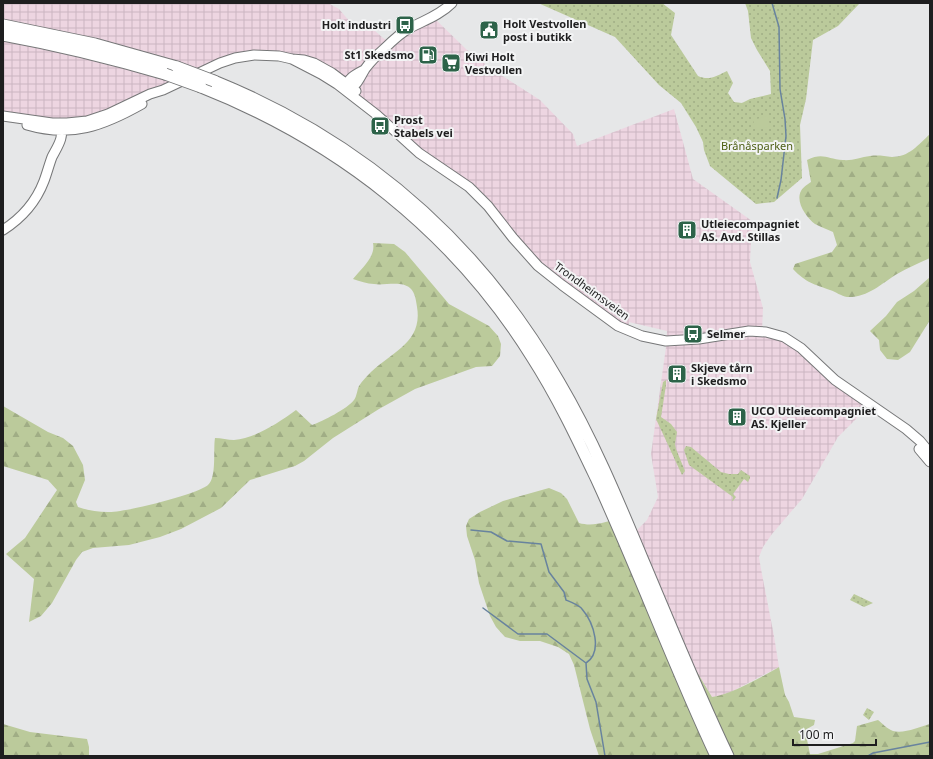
<svg xmlns="http://www.w3.org/2000/svg" width="933" height="759" font-family="'Noto Sans',sans-serif">
<style>
.industrial{fill:url(#industrial-grid)}
.forest{fill:url(#forest-firs)}
.park{fill:url(#park-dots)}
.pitch{fill:#bbca9b}
.lines{fill:none;stroke-linecap:round;stroke-linejoin:round}
.stream{stroke:#68839e;stroke-width:1.5}
.secondary-casing{stroke:#767778;stroke-width:11}
.highway-casing{stroke:#767778;stroke-width:13}
.secondary{stroke:#fff;stroke-width:9}
.highway{stroke:#fff;stroke-width:11}
.highway-bridge-casing{stroke:#767778;stroke-width:13;stroke-linecap:butt}
.highway-bridge{stroke:#fff;stroke-width:11}
.labels{text-anchor:middle;stroke-width:4;stroke-linejoin:round;paint-order:stroke}
.poi-label{font-size:11px;font-weight:bold;fill:#1e1e1f;stroke:#f3f4f5;text-anchor:start}
.park-label{font-size:11px;fill:#4d5f14;stroke:#f3f4f5}
.street-label{font-size:11px;fill:#1e1e1f;stroke:#f3f4f5}
</style>
<defs>
<pattern id="industrial-grid" width="8" height="8" patternUnits="userSpaceOnUse"><rect width="8" height="8" fill="#edd5e1"/><path d="M0 4h8M4 0v8" fill="none" stroke="#cbb6c1"/></pattern>
<pattern id="forest-firs" width="22" height="20" patternUnits="userSpaceOnUse"><rect width="22" height="20" fill="#bbca9b"/><path d="M5 1l3.5 6h-7zM16 11l3.5 6h-7z" fill="#a0ad85"/></pattern>
<pattern id="park-dots" width="8" height="8" patternUnits="userSpaceOnUse"><rect width="8" height="8" fill="#bbca9b"/><path d="M2 2h.1M6 6h.1" fill="none" stroke="#a0ad85" stroke-width="1.8" stroke-linecap="round"/></pattern>
</defs>
<rect width="100%" height="100%" fill="#e6e7e8"/>
<path class="industrial" d="M3,3H328L339,9L351,23L374,30L383,38L391,43L432,16L467,50L493,70L540,100L573,134L577,146L674,109L693,179L752,221L750,262L763,308L762,331L780,335L868,399L856,419L838,437L802,499L772,534L763,547L759,557L761,569L774,636L779,667L731,692L720,696L712,697L694,667L636,531L647,520L658,497L651,454L666,347L667,331L629,322L628,332L536,264L482,197L387,126L353,89L289,58L253,56L218,65L64,127L3,116Z"/>
<path class="forest" d="M930,134V258C919,263 907,268 897,274C881,284 867,298 847,297C841,296 836,292 830,290C814,284 806,283 793,269L795,264L832,252L837,245L833,232C827,229 820,227 815,224C807,218 795,202 801,191C803,187 808,184 811,182L807,160C823,152 827,159 843,160C852,161 861,157 870,156C878,155 884,156 892,157C909,157 918,145 930,134Z
M373,243L394,244L405,252L449,304L489,326L498,336L501,344L500,356L492,366L476,367L415,389L379,409L333,438L304,461L295,466L250,480L221,508L181,529L160,537L129,545L93,548L82,552L76,560L52,603L41,616L29,622L34,579L6,554L25,538L57,490L48,480L3,466V406L48,432L63,438L73,446L83,465L85,480L76,502L78,507C87,510 98,512 108,512C123,513 198,494 208,485C217,477 213,449 215,438C221,438 228,440 234,440C256,438 278,423 296,410L312,425C323,421 347,409 354,400C357,396 357,390 359,386C362,381 367,376 371,372C392,352 423,342 417,307C416,300 415,292 410,288C401,280 384,286 374,284C367,284 360,281 353,279C361,269 376,257 373,243Z
M930,277V320L910,352L898,360L887,359L880,350L879,340L870,331L886,316L897,302L914,291Z
M549,488L561,493L567,499L579,523C593,527 606,522 620,518L694,667L712,697C730,695 762,677 779,667L785,695L789,702L794,717L815,720L814,725L805,730L810,754H818L853,743L855,741L857,726L878,720C882,723 887,729 893,731C904,734 919,727 930,724V756H599L590,729L574,665L569,654L558,647L540,641H520L505,637L496,627L490,616L479,583L475,560L467,536L466,526L469,519L480,512L503,501Z
M3,724L30,732L87,739L89,747V756H3Z"/>
<path class="park" d="M538,3H662L675,13L671,35L698,76C709,81 717,76 727,71L733,83L728,93L734,102L742,103L750,99L771,94L770,71L757,50L751,38L748,11L745,3H860L838,26L813,40L806,99L800,125L802,178L774,202L756,204L710,166L704,150L703,142L696,127L681,103L659,85L615,37Z
M666,380V385L661,417L671,424L677,432L675,444L676,449L685,471L682,475L656,419L663,382Z
M686,446L691,447L721,472L729,474H738L741,470L750,476V478L748,482L744,479L733,494L736,497L733,501H732L733,497L689,465L684,450Z
M854,594L873,603L864,607L850,600Z
M867,708L874,712L869,720L863,715Z"/>
<path class="pitch" d="M768,116L770,126L756,131L753,120Z"/>
<g class="lines">
<path class="stream" d="M772,3L779,27L780,89L785,119L786,136L781,180L777,198
M471,530L491,532L507,541L541,544L549,572L564,592L566,600C571,602 579,605 582,609C594,623 603,652 586,663
M483,608L518,634H547L586,663
M586,663L587,679L596,702L605,756
M868,756L873,753L930,742"/>
<g class="secondary-casing">
<path id="secondary" d="M292,59L321,74L337,84L377,115L419,153L469,187L488,206L513,238L538,266L562,285L618,326L642,336L666,341L699,339L749,331L766,332L784,337L801,348L835,380L906,429L920,441L930,453
M346,89C346,79 356,74 364,70
M348,90C357,86 360,77 365,69C370,62 377,55 384,49C392,41 400,33 410,28C425,20 440,15 452,3
M3,116L52,123H67L87,121L108,114L150,94L163,90L220,63L235,58L254,55L279,56L292,59L304,60L314,63L332,73L356,91
M27,125C71,138 103,126 142,104
M3,230C22,218 36,202 44,181C47,173 49,165 52,157C57,147 65,137 60,125
M919,449L930,462"/>
</g>
<g class="highway-casing">
<path id="highway" d="M3,25L95,44L177,67
M3,35C58,45 111,58 165,74
M214,81C364,142 478,241 559,382C592,438 617,498 642,558C670,624 697,691 728,756
M201,87C338,141 454,232 532,357C557,396 576,436 596,478C638,569 673,664 716,756"/>
</g>
<use href="#secondary" class="secondary"/>
<use href="#highway" class="highway"/>
<g class="highway-bridge-casing">
<path id="highway-bridge" d="M177,67L214,81
M165,74L201,87"/>
</g>
<use href="#highway-bridge" class="highway-bridge"/>
</g>
<defs>
<g id="bus-square" transform="scale(1)"><rect x="-9" y="-9" width="18" height="18" rx="4" fill="#2d6349" stroke="#f3f4f5"/><path d="M-5-6H5V4H4V6H2V4H-2V6H-4V4H-5ZM-3.5-4V0h7V-4ZM-3.5 1.2v1.5H-2V1.2ZM2 1.2v1.5H3.5V1.2Z" fill="#fff"/></g>
<g id="civic-square" transform="scale(1)"><rect x="-9" y="-9" width="18" height="18" rx="4" fill="#2d6349" stroke="#f3f4f5"/><path d="M-.6-6.5H3V-4.5H.6V-3L4-1V1h2V6H-6V1h2V-1L-.6-3ZM-1.2 2.5V6h2.4V2.5Z" fill="#fff"/></g>
<g id="fuel-square" transform="scale(1)"><rect x="-9" y="-9" width="18" height="18" rx="4" fill="#2d6349" stroke="#f3f4f5"/><path d="M-5.5-6h7V0h2V4h1.3V-2.5L3-4.5l.8-.8L6-3V5H2.5V1h-1V6h-7ZM-4.2-4.7v3.2H.2V-4.7Z" fill="#fff"/></g>
<g id="supermarket-square" transform="scale(1)"><rect x="-9" y="-9" width="18" height="18" rx="4" fill="#2d6349" stroke="#f3f4f5"/><path d="M-6-5.5h2.5l.6 2H6L4.5 2H-2.5L-4.4-4H-6ZM-1.5 3.2a1.3 1.3 0 1 0 .1 0ZM3 3.2a1.3 1.3 0 1 0 .1 0Z" fill="#fff"/></g>
<g id="building-square" transform="scale(1)"><rect x="-9" y="-9" width="18" height="18" rx="4" fill="#2d6349" stroke="#f3f4f5"/><path d="M-4-6H4V6H1V3H-1V6H-4ZM-2.5-4.3h1.7v1.8h-1.7ZM.8-4.3h1.7v1.8H.8ZM-2.5-1h1.7V.8h-1.7ZM.8-1h1.7V.8H.8Z" fill="#fff"/></g>
</defs>
<g fill-rule="evenodd">
<use href="#bus-square" x="405" y="25"/>
<use href="#civic-square" x="489" y="30"/>
<use href="#fuel-square" x="428" y="55"/>
<use href="#supermarket-square" x="451" y="63"/>
<use href="#bus-square" x="380" y="126"/>
<use href="#building-square" x="687" y="230"/>
<use href="#bus-square" x="693" y="334"/>
<use href="#building-square" x="677" y="374"/>
<use href="#building-square" x="737" y="417"/>
</g>
<g class="labels">
<g class="poi-label">
<text x="503" y="28">Holt Vestvollen<tspan x="503" dy="13">post i butikk</tspan></text>
<text x="391" y="29" text-anchor="end">Holt industri</text>
<text x="414" y="59" text-anchor="end">St1 Skedsmo</text>
<text x="465" y="61">Kiwi Holt<tspan x="465" dy="13">Vestvollen</tspan></text>
<text x="394" y="124">Prost<tspan x="394" dy="13">Stabels vei</tspan></text>
<text x="701" y="228">Utleiecompagniet<tspan x="701" dy="13">AS. Avd. Stillas</tspan></text>
<text x="707" y="338">Selmer</text>
<text x="691" y="372">Skjeve tårn<tspan x="691" dy="13">i Skedsmo</tspan></text>
<text x="751" y="415">UCO Utleiecompagniet<tspan x="751" dy="13">AS. Kjeller</tspan></text>
</g>
<g class="park-label">
<text x="757" y="150">Brånåsparken</text>
</g>
<g class="street-label">
<text transform="translate(592 291) rotate(36)" y="4">Trondheimsveien</text>
</g>
</g>
<rect width="933" height="759" fill="none" stroke="#1e1e1f" stroke-width="8"/>
<path d="M793 739v6h83v-6" fill="none" stroke="#1e1e1f" stroke-width="2"/>
<text x="799" y="739" font-size="12" fill="#1e1e1f" stroke="#f3f4f5" stroke-width="3" paint-order="stroke">100 m</text>
</svg>
